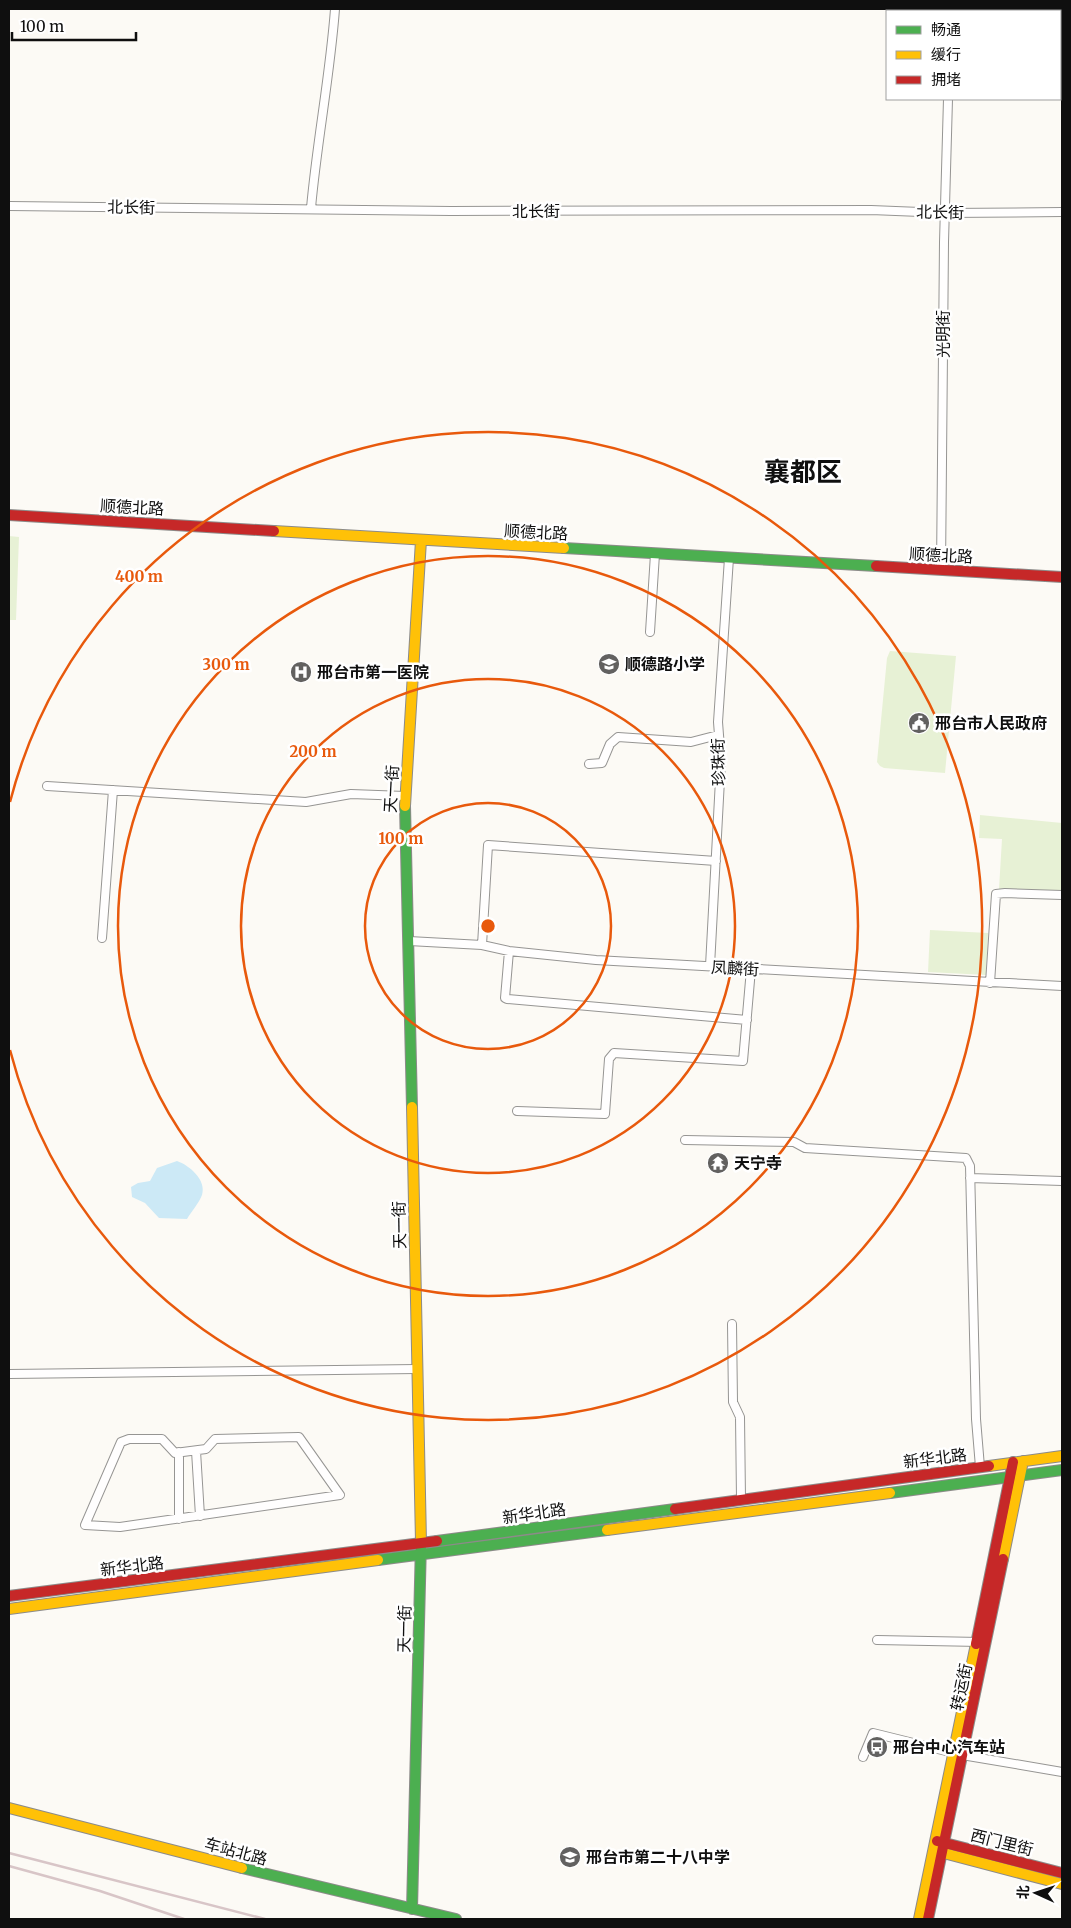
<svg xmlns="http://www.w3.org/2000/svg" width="1071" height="1928" font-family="Merriweather,'Noto Sans SC',serif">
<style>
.green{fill:#e7f1d5}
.water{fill:#cce9f6}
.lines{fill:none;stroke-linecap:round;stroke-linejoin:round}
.street-casing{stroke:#969593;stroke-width:10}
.fast-casing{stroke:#8c8b89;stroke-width:12}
.slow-casing{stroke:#8c8b89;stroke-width:12}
.jam-casing{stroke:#8c8b89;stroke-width:12}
.street{stroke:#fffefe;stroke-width:8}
.fast{stroke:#4caf50;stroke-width:10}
.slow{stroke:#ffc107;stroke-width:10}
.jam{stroke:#c62828;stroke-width:10}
.rail{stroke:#d8c5c7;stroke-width:2.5}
.ring{fill:none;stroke:#e8590c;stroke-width:2.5}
.labels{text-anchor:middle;stroke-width:5;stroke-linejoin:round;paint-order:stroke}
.street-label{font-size:16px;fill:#0f0f0f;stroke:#fff}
.poi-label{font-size:16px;font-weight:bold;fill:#0f0f0f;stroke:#fff;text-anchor:start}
.town-label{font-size:26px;font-weight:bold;fill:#0f0f0f;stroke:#fff}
.centre{fill:#e8590c;stroke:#fff;stroke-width:2.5}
.ring-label{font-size:15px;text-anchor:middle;font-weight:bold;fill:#e8590c;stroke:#fff;stroke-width:5;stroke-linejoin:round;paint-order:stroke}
</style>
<rect width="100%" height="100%" fill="#fcfaf5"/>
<path class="green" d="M9,536L19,537L16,620H9Z
M890,651L956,656L945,773L884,768L880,766L877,762L887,658Z
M980,815L1062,823V892L999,889L1002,839L979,838Z
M930,930L988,933L986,975L928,972Z"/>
<path class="water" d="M177,1161C189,1165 207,1180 202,1195C199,1203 191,1212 187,1219L159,1218L145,1203L132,1197L131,1187L138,1183L150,1181L157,1168Z"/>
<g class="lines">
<g class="street-casing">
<path id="street" d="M951,11L952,9
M1060,19H1062
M9,206L451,211L871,210L945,213L1062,212
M311,208C317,141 330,76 335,9
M941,570L944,242L948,99
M650,632L655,554
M589,764L602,763L610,744L618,737L691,742L718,735
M47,786L306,802L351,794L405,796
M102,938L113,790
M409,941L482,945L509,951L596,960L1062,986
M482,945L488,845L716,861
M509,951L505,998L507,999L747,1020
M710,966L721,761L718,722L729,558
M990,983L996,894L1005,893L1062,895
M517,1111L605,1114L609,1059L614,1053L743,1061L751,969
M685,1140L794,1142L805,1148L966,1158L970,1166L976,1419L980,1467
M970,1178L1062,1181
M732,1324L733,1402L740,1417L741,1499
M9,1374L417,1369
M299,1437L340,1495L120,1527L85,1525L121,1442L129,1439H162L175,1453L206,1449L215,1439Z
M196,1451L200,1516
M179,1452V1519
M877,1640L980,1642
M863,1757L873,1733L962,1755L1062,1772"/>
</g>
<g class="fast-casing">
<path id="fast" d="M564,548L876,566
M405,806L412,1107
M890,1493L1062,1470
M437,1541L675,1509
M378,1560L607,1530
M242,1868L456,1919
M412,1909L421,1542"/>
</g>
<g class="slow-casing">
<path id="slow" d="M274,531L564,548
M405,806L421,540
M412,1107L421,1542
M989,1466L1062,1456
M607,1530L890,1493
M1003,1559L1023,1461
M9,1609L378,1560
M9,1808L242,1868
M936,1851L1062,1884
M919,1919L976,1644"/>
</g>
<g class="jam-casing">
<path id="jam" d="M9,515L274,531
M876,566L1062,577
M675,1509L989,1466
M9,1596L437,1541
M976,1644L1013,1462
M937,1841L1062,1873
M928,1919L1003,1559"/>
</g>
<use href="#street" class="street"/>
<use href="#fast" class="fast"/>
<use href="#slow" class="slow"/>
<use href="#jam" class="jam"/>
<path class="rail" d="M9,1853L265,1919
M9,1866L100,1891L184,1919"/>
</g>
<g class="ring">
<circle cx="488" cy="926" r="123"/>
<circle cx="488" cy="926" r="247"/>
<circle cx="488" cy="926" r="370"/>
<path d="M10 802A494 494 0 1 1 10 1050"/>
</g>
<defs>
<g id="school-disc" transform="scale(1.125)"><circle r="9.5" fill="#626160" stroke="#fff"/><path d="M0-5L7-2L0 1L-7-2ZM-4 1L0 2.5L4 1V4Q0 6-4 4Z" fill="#fff"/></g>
<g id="hospital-disc" transform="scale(1.125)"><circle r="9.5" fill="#626160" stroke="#fff"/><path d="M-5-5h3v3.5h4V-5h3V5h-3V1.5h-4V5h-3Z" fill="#fff"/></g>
<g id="civic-disc" transform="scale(1.125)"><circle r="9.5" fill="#626160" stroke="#fff"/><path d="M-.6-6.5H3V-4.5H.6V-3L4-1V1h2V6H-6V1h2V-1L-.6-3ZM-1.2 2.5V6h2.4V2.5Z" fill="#fff"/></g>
<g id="temple-disc" transform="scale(1.125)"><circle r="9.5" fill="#626160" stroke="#fff"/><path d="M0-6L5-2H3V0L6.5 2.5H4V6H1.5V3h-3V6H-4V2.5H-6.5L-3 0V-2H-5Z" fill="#fff"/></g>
<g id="bus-disc" transform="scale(1.125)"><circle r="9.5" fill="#626160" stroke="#fff"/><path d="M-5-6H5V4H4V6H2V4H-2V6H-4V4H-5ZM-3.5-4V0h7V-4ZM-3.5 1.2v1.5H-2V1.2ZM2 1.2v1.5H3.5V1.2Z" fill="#fff"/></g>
</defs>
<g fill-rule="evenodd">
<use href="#school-disc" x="609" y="664"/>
<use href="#hospital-disc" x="301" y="672"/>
<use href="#civic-disc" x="919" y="723"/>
<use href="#temple-disc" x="718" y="1163"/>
<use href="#bus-disc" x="877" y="1747"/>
<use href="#school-disc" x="570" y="1857"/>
</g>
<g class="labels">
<g class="street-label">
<text transform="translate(131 207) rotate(1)" y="6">北长街</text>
<text x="536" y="217">北长街</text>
<text transform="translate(940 212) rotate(1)" y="6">北长街</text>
<text transform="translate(943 334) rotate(-90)" y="6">光明街</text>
<text transform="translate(132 507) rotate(3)" y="6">顺德北路</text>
<text transform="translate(536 532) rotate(3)" y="6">顺德北路</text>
<text transform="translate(941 555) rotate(3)" y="6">顺德北路</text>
<text transform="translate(718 762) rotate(-91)" y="6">珍珠街</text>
<text transform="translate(391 789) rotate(-87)" y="6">天一街</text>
<text transform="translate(735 968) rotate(3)" y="6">凤麟街</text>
<text transform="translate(399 1225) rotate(-91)" y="6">天一街</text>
<text transform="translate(935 1458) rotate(-7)" y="6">新华北路</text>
<text transform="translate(534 1513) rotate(-8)" y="6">新华北路</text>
<text transform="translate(132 1566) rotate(-7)" y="6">新华北路</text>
<text transform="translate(404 1629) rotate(-89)" y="6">天一街</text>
<text transform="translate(961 1687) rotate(-78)" y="6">转运街</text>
<text transform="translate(1002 1842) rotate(14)" y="6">西门里街</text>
<text transform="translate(236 1851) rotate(15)" y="6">车站北路</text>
</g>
<g class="poi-label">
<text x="625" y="670">顺德路小学</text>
<text x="317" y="678">邢台市第一医院</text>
<text x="935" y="729">邢台市人民政府</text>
<text x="734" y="1169">天宁寺</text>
<text x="893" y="1753">邢台中心汽车站</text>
<text x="586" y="1863">邢台市第二十八中学</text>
</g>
<g class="town-label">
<text x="803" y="481">襄都区</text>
</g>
</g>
<circle cx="488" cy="926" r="8" class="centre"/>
<g class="ring-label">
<text x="139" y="582">400 m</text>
<text x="226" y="670">300 m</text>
<text x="313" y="757">200 m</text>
<text x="401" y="844">100 m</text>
</g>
<rect width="1071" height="1928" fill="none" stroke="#0f0f0f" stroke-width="20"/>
<rect x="886" y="10" width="175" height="90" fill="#ffffff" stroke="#9f9f9f"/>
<rect x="896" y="26" width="25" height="8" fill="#4caf50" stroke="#9f9f9f"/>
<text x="931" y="35" font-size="15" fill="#0f0f0f">畅通</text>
<rect x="896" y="51" width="25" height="8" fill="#ffc107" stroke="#9f9f9f"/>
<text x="931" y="60" font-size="15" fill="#0f0f0f">缓行</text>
<rect x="896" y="76" width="25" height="8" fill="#c62828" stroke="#9f9f9f"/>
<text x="931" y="85" font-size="15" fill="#0f0f0f">拥堵</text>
<g transform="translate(1036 1893) rotate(273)" stroke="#ffffff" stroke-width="4" paint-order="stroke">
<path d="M0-4L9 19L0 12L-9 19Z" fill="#0f0f0f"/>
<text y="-8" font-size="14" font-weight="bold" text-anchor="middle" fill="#0f0f0f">北</text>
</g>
<path d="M12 32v8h124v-8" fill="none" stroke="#0f0f0f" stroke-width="2.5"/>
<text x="20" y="32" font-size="15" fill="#0f0f0f" stroke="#ffffff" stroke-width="4" paint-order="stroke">100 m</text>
</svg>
